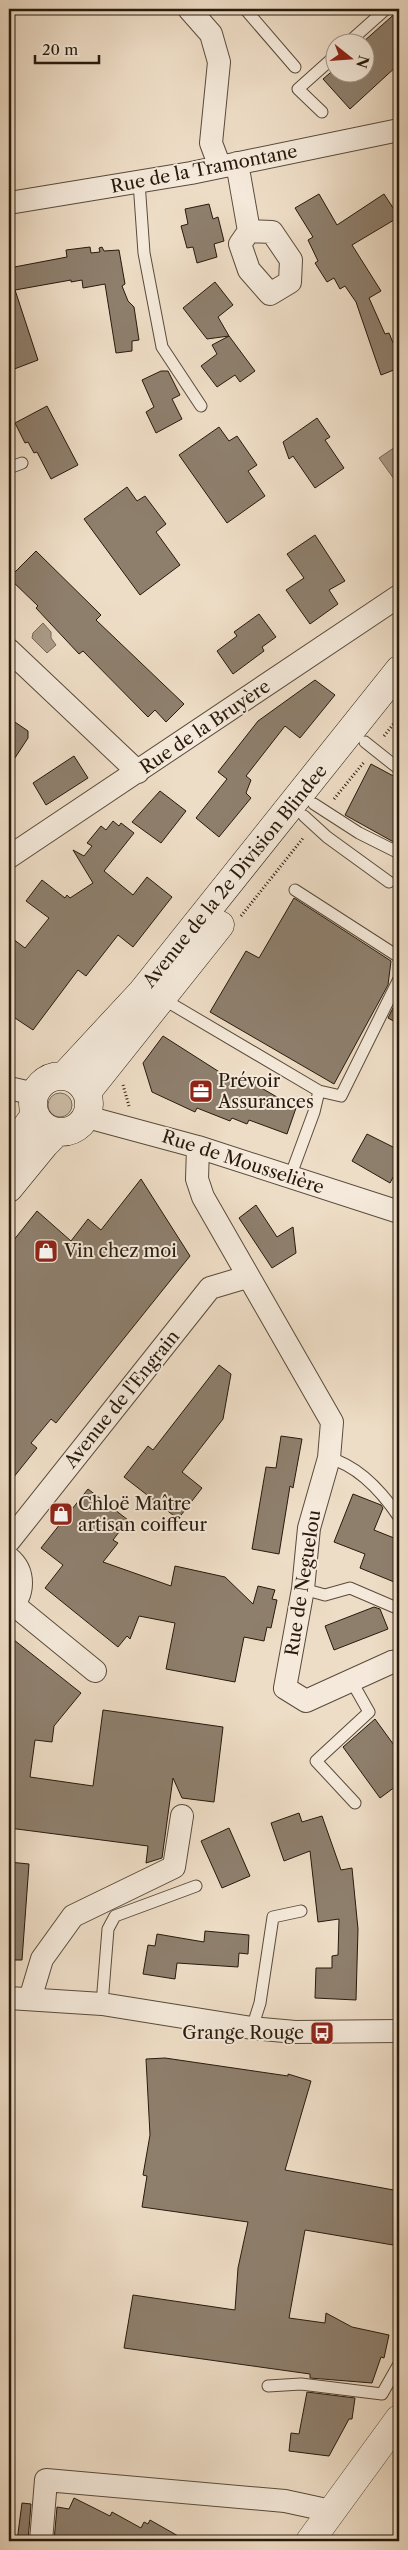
<svg xmlns="http://www.w3.org/2000/svg" width="408" height="2550" font-family="'Libre Caslon Text',serif">
<style>
.green{fill:#ccbca7;stroke:#7a6b5a}
.water{fill:#aa9b87;stroke:#766756}
.building{fill:#8e7f6d;stroke:#271a0d}
.lines{fill:none;stroke-linecap:round;stroke-linejoin:round}
.service-casing{stroke:#594b3b;stroke-width:13}
.minor-casing{stroke:#594b3b;stroke-width:24}
.tertiary-casing{stroke:#594b3b;stroke-width:29}
.secondary-casing{stroke:#271a0d;stroke-width:29}
.path{stroke:#271a0d;stroke-width:3;stroke-dasharray:1 2.5;stroke-linecap:butt}
.service{stroke:#f4e9da;stroke-width:11}
.minor{stroke:#f4e9da;stroke-width:22}
.tertiary{stroke:#f4e9da;stroke-width:28}
.secondary{stroke:#f4e9da;stroke-width:28}
.labels{text-anchor:middle;stroke-width:4;stroke-linejoin:round;paint-order:stroke}
.street-label{font-size:18px;fill:#271a0d;stroke:#f4e9da}
.poi-label{font-size:18px;fill:#271a0d;stroke:#f4e9da;text-anchor:start}
</style>
<rect width="100%" height="100%" fill="#eeddc6"/>
<filter id="stains"><feTurbulence type="fractalNoise" baseFrequency=".004" numOctaves="4"/><feColorMatrix values="0 0 0 0 .2 0 0 0 0 .09 0 0 0 0 .02 0 0 0 .5 -.17"/></filter>
<radialGradient id="worn" r=".72"><stop offset=".6" stop-color="#630" stop-opacity="0"/><stop offset="1" stop-color="#630" stop-opacity=".3"/></radialGradient>
<path class="green" d="M48 1105a12 12 0 1 1 24 0a12 12 0 1 1-24 0Z"/>
<path class="water" d="M398,445L399,447V486L379,458Z
M43,623L51,632V638L56,645L47,653L32,638L33,633Z"/>
<path class="building" d="M399,10V64L350,109L323,79L336,68V72H366V42H363Z
M319,194L337,225L384,194L399,217L352,245L381,291L369,298L385,334L389,333L394,345L399,343V368L381,375L356,302L345,286L340,289L334,278L327,282L315,263L318,261L308,240L313,237L295,208Z
M209,204L213,219L218,217L224,241L214,244L217,257L197,263L193,247L187,248L181,226L188,224L185,209Z
M90,247L91,253L100,252L99,248L102,247L104,251L119,250L125,284L122,286L128,301L134,307L139,340L132,341V351L116,353L105,284L83,288L82,280L71,282V280L15,290L38,360L9,371V268L67,257L66,250Z
M215,282L233,305L218,317L229,336L207,339L183,308Z
M229,336L255,371L240,382L235,375L217,387L201,366L217,354L212,345Z
M161,371H168L180,395L172,399L182,419L156,433L146,412L154,407L142,380Z
M47,406L78,465L51,479L37,452L34,453L28,442L25,443L15,423Z
M317,418L330,437L325,440L344,468L315,488L293,456L289,459L283,442Z
M219,427L229,441L237,436L257,465L248,471L265,496L227,523L179,455Z
M127,487L137,501L145,496L166,524L156,532L180,565L140,595L84,519Z
M315,535L345,581L329,590L338,604L310,624L286,590L304,578L287,554Z
M36,551L101,615L96,620L184,704L166,722L155,710L148,717L83,651L79,654L36,608L38,606L9,578Z
M259,614L276,637L262,647L264,651L233,674L217,651L237,636L234,632Z
M315,680L335,695L300,738L285,726L246,776L251,780L246,793L251,798L219,837L196,818L227,779L218,772L258,721Z
M9,718L28,731V738L9,767Z
M74,756L88,778L46,805L33,783Z
M371,764L399,779V845L345,815Z
M160,791L186,811L161,843L132,822Z
M113,821L119,826L121,823L134,833L104,871L133,895L147,877L172,897L133,947L118,935L86,976L78,970L33,1030L9,1014V936L25,948L49,918L26,901L42,880L65,898L67,895L70,898L93,883L73,850L84,856L92,846L87,843L101,826L106,830Z
M294,898L391,961L388,985L334,1084L210,1012L246,951L259,958Z
M397,1000L399,1001V1024L388,1018Z
M163,1036L232,1080L234,1076L249,1084L251,1082L296,1108L287,1134L249,1120L247,1124L232,1118L230,1121L197,1108L195,1112L152,1092L143,1063Z
M367,1134L399,1150V1166L390,1183L352,1161Z
M141,1179L190,1256L56,1423L51,1419L31,1443L37,1448L9,1483V1246L37,1211L71,1241L88,1219L101,1230Z
M256,1205L277,1237L293,1227L296,1253L272,1268L239,1218Z
M219,1365L231,1374L223,1419L182,1472L202,1488L178,1519L124,1477L148,1446L153,1450Z
M281,1436L302,1439L293,1488L290,1486L279,1554L252,1549L266,1467L276,1468Z
M88,1489L128,1520L113,1540L118,1543L103,1562L171,1586L175,1566L225,1577L253,1604L258,1586L275,1590L272,1599L277,1600L271,1628L267,1627L264,1641L244,1637L235,1682L166,1669L175,1623L139,1616L130,1639L127,1636L118,1647L45,1588L63,1565L41,1548Z
M353,1494L381,1505L383,1508L374,1530L399,1540V1584L360,1568L365,1554L334,1542Z
M374,1607L380,1609L388,1629L334,1650L325,1626Z
M9,1636L81,1693L54,1726L52,1742L35,1740L30,1777L93,1786L103,1710L223,1727L214,1802L182,1798L173,1778L162,1858L146,1863L148,1846L9,1828Z
M375,1719L399,1752V1784L380,1798L343,1747Z
M299,1813L302,1822L322,1816L341,1870L352,1868L358,1929L356,2000L315,1998L316,1968H332V1956L338,1955L339,1919L318,1922L310,1851L284,1861L271,1823Z
M229,1828L250,1876L222,1888L201,1841Z
M9,1862L29,1864L22,1960H9Z
M205,1931L249,1935L248,1954L239,1953L238,1967L177,1963L175,1979L143,1974L148,1945L155,1946L157,1934L204,1942Z
M165,2058L288,2076V2074L311,2081L285,2170L399,2191V2246L305,2230L289,2318L325,2323L326,2313L352,2327L389,2335L384,2358L381,2357L372,2383L310,2378V2374L124,2348L133,2295L235,2310L238,2268L248,2222L142,2207L147,2176L143,2175L150,2135L146,2059Z
M307,2392L355,2398L352,2419H349L329,2456L289,2451L291,2433L299,2434Z
M74,2498L110,2516L112,2512L141,2528L144,2522L148,2524L150,2520L187,2541H54L57,2507L69,2509Z
M22,2503L31,2504L28,2541H17Z"/>
<g class="lines">
<g class="service-casing">
<path id="service" d="M245,9L295,67
M349,42L386,9
M322,112L298,89L336,55
M139,182L144,253L162,347L201,406
M9,468L22,463
M365,742L399,769
M314,804L359,833L399,853
M304,816L327,837L389,882
M295,890L399,957
M163,999L319,1091L314,1112L290,1177
M319,1091L341,1096L399,979
M329,1458C359,1466 382,1492 399,1517
M303,1589L325,1595L350,1588L399,1609
M352,1682L369,1712L316,1761L355,1803
M102,2004L108,1929L115,1916L196,1886
M252,2028L260,2003L273,1917L301,1911
M268,2386L301,2384L382,2394L399,2364"/>
</g>
<g class="minor-casing">
<path id="minor" d="M189,9L211,34L219,62L211,143L220,167
M237,163L249,231L240,244L249,270L270,294L290,282L291,260L272,232L249,231
M9,203L191,173L399,130
M9,650L138,772
M9,857L399,596
M9,1088L35,1094
M87,1117L198,1147L399,1212
M198,1147L197,1179L203,1197L332,1422L329,1458L309,1528L303,1589L285,1688L306,1701L392,1662L399,1661
M9,1541L210,1288L247,1277
M9,1558C25,1571 25,1595 9,1608
M13,1604L95,1671
M9,1998L102,2004L252,2028L295,2032L399,2031
M30,1999L42,1959L73,1916L174,1867L182,1816
M41,2541L46,2480L285,2501L331,2511"/>
</g>
<g class="tertiary-casing">
<path id="tertiary" d="M310,2541L399,2419"/>
</g>
<g class="secondary-casing">
<path id="secondary" d="M33 1104a28 28 0 1 1 56 0a28 28 0 1 1-56 0Z
M64,1076L142,992L399,670
M87,1092L220,925
M9,1151L35,1115
M9,1188L45,1144L57,1132"/>
</g>
<path class="path" d="M384,736L399,717
M334,799L365,761
M241,916L304,837
M123,1085L129,1106"/>
<use href="#service" class="service"/>
<use href="#minor" class="minor"/>
<use href="#tertiary" class="tertiary"/>
<use href="#secondary" class="secondary"/>
</g>
<defs>
<g id="office-square" transform="scale(1.25)"><rect x="-9" y="-9" width="18" height="18" rx="4" fill="#8f2418" stroke="#f4e9da"/><path d="M-6-3h4V-5.5h4V-3h4V5H-6ZM-1-4.5V-3h2v-1.5ZM-6 0V1H6V0Z" fill="#fff"/></g>
<g id="shop-square" transform="scale(1.25)"><rect x="-9" y="-9" width="18" height="18" rx="4" fill="#8f2418" stroke="#f4e9da"/><path d="M-5-2.5h2.3a2.7 3.5 0 0 1 5.4 0H5L5.5 6h-11ZM-1.5-2.5h3a1.5 2.3 0 0 0-3 0Z" fill="#fff"/></g>
<g id="bus-square" transform="scale(1.25)"><rect x="-9" y="-9" width="18" height="18" rx="4" fill="#8f2418" stroke="#f4e9da"/><path d="M-5-6H5V4H4V6H2V4H-2V6H-4V4H-5ZM-3.5-4V0h7V-4ZM-3.5 1.2v1.5H-2V1.2ZM2 1.2v1.5H3.5V1.2Z" fill="#fff"/></g>
</defs>
<g fill-rule="evenodd">
<use href="#office-square" x="201" y="1091"/>
<use href="#shop-square" x="46" y="1251"/>
<use href="#shop-square" x="61" y="1514"/>
<use href="#bus-square" x="322" y="2033"/>
</g>
<g class="labels">
<g class="street-label">
<text transform="translate(204 169) rotate(-11)" y="6">Rue de la Tramontane</text>
<text transform="translate(205 727) rotate(-34)" y="6">Rue de la Bruyère</text>
<text transform="translate(235 876) rotate(-51)" y="6">Avenue de la 2e Division Blindee</text>
<text transform="translate(243 1162) rotate(18)" y="6">Rue de Mousselière</text>
<text transform="translate(122 1399) rotate(-51)" y="6">Avenue de l'Engrain</text>
<text transform="translate(303 1583) rotate(-81)" y="6">Rue de Neguelou</text>
</g>
<g class="poi-label">
<text x="218" y="1087">Prévoir<tspan x="218" dy="21">Assurances</tspan></text>
<text x="64" y="1257">Vin chez moi</text>
<text x="78" y="1510">Chloë Maître<tspan x="78" dy="21">artisan coiffeur</tspan></text>
<text x="304" y="2039" text-anchor="end">Grange Rouge</text>
</g>
</g>
<rect width="408" height="2550" fill="none" stroke="#eeddc6" stroke-width="30"/>
<rect x="10" y="10" width="388" height="2530" fill="none" stroke="#271a0d" stroke-width="2.5"/>
<rect x="15" y="15" width="378" height="2520" fill="none" stroke="#271a0d"/>
<g transform="translate(350 58) rotate(107)"><circle r="24" fill="#f4e9da" stroke="#a29688"/>
<path d="M0-4L9 19L0 12L-9 19Z" fill="#8f2418"/>
<text y="-8" font-size="14" font-weight="bold" text-anchor="middle" fill="#271a0d">N</text>
</g>
<path d="M35 55v8h64v-8" fill="none" stroke="#271a0d" stroke-width="2.5"/>
<text x="42" y="55" font-size="15" fill="#271a0d" stroke="#f4e9da" stroke-width="4" paint-order="stroke">20 m</text>
<rect width="100%" height="100%" filter="url(#stains)"/>
<rect width="100%" height="100%" fill="url(#worn)"/>
</svg>
